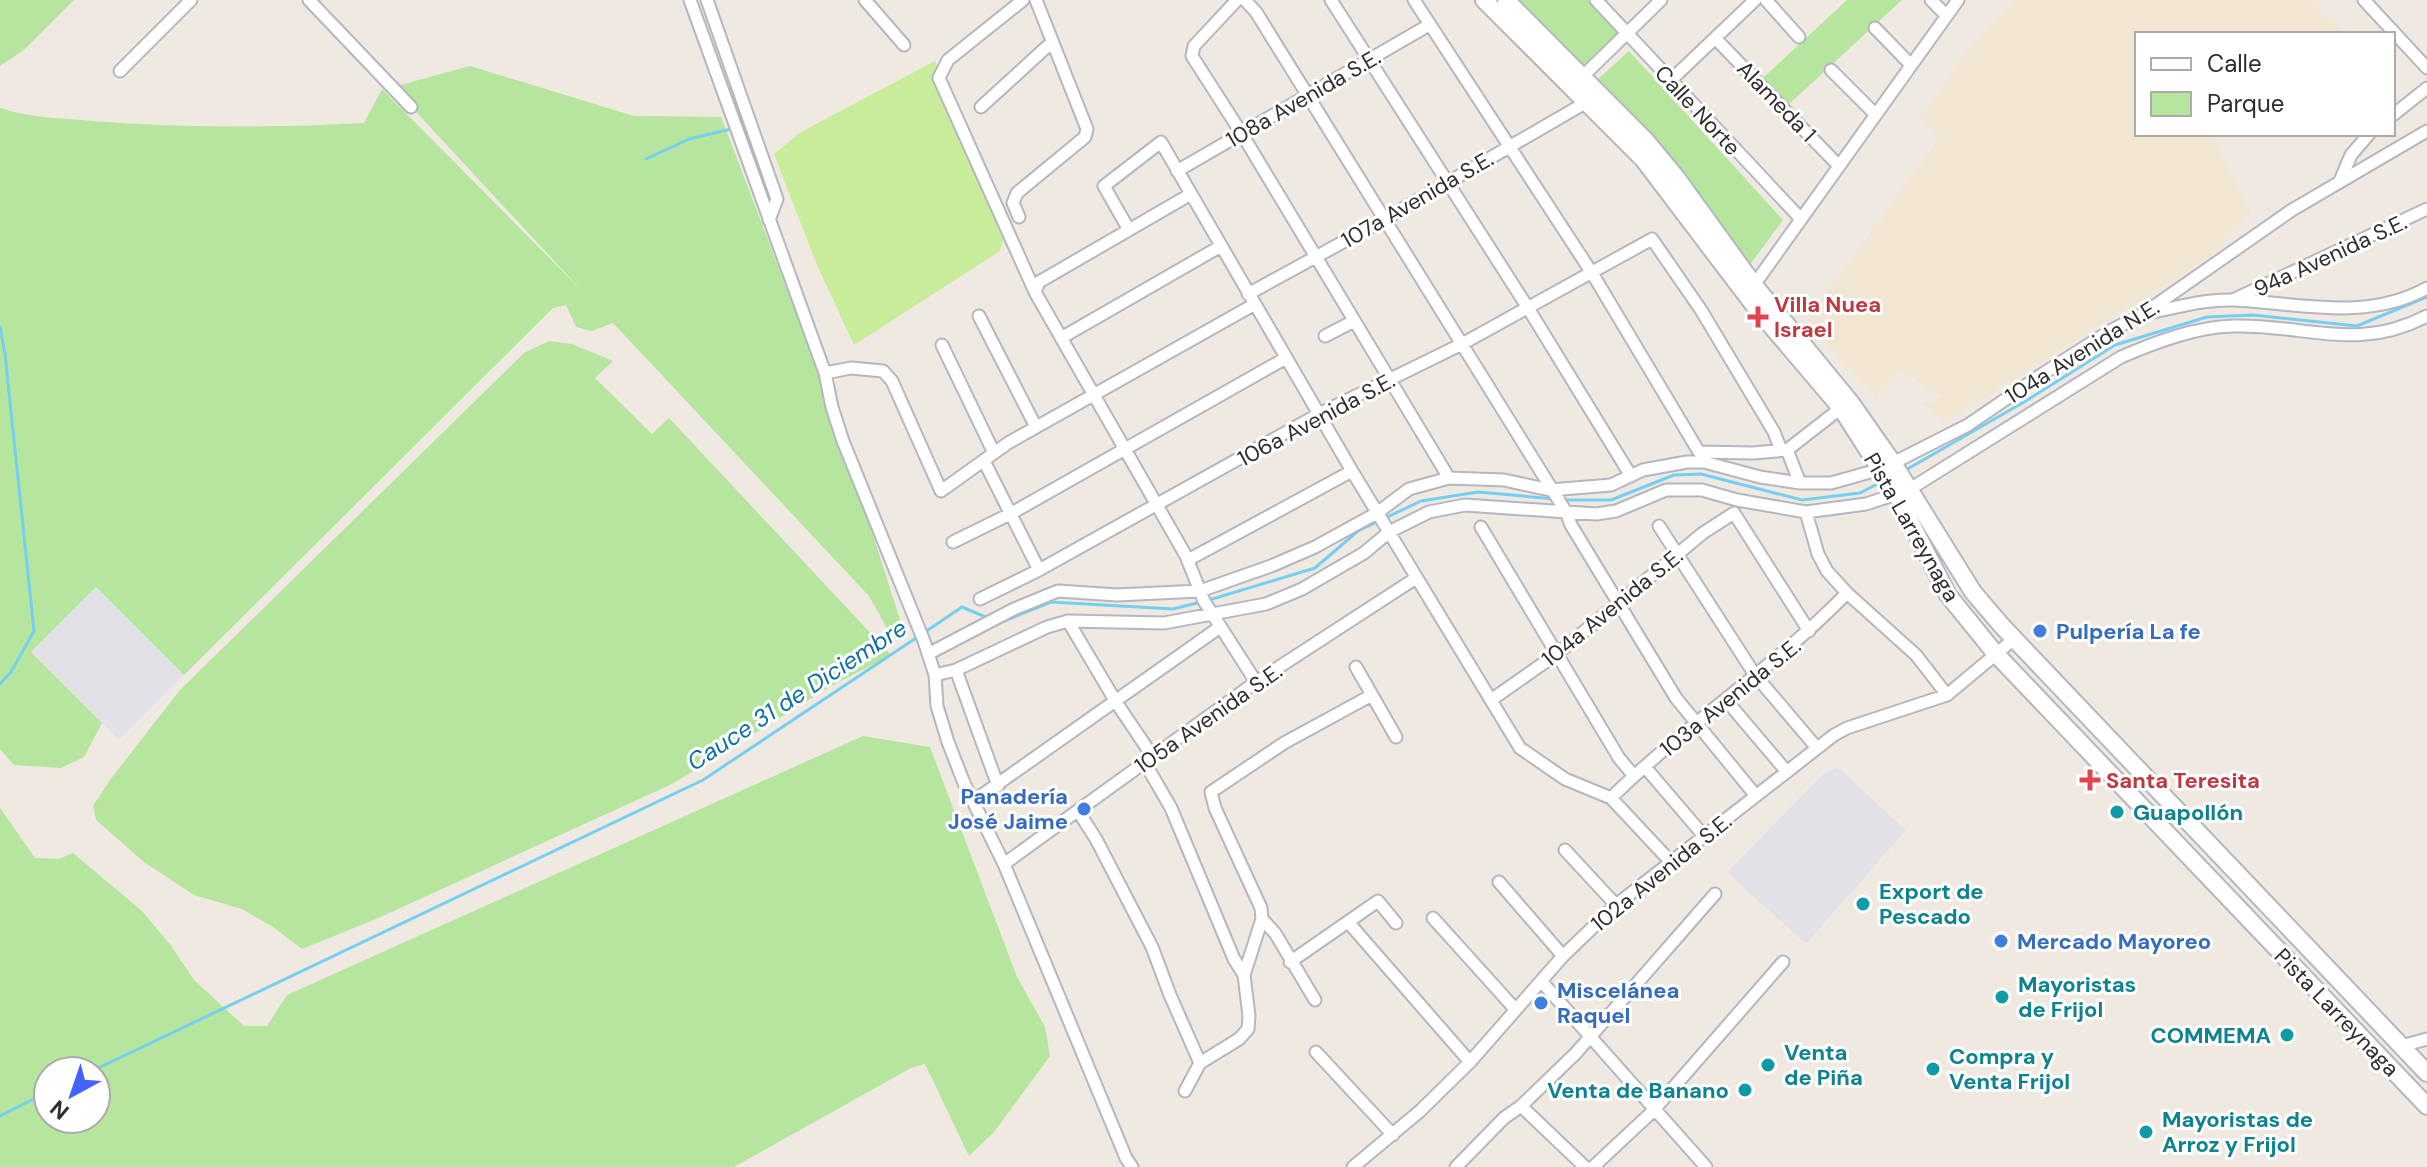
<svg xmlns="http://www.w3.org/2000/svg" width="2427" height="1167" font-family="'DM Sans',sans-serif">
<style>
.industrial{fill:#e3e1e8}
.education{fill:#f0e6d1}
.green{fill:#b6e59e;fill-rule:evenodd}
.pitch{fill:#c9ec9a}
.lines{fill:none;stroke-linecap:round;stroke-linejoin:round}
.stream{stroke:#75cff0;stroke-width:3}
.street-casing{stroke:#b4b7c1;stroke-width:15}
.secondary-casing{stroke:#b4b7c1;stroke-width:20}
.street{stroke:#fff;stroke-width:11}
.secondary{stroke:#fff;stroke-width:16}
.health-dot{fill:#e0444e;stroke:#fff;stroke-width:3}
.shop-dot{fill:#3f7fe0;stroke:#fff;stroke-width:3}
.culture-dot{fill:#0f9aa8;stroke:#fff;stroke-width:3}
.labels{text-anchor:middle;stroke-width:6;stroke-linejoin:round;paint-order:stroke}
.street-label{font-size:22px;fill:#2e2e2e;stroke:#fff}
.health-label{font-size:22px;font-weight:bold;fill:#be3a42;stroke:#fff;text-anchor:start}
.shop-label{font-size:22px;font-weight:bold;fill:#366cbe;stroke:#fff;text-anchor:start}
.culture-label{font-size:22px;font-weight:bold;fill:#0d838f;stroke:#fff;text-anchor:start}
.water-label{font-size:24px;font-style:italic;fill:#0d6fa3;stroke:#fff}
</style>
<rect width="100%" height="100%" fill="#efe9e1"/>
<path class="industrial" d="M96,587L184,675L119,740L31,652Z
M1837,767L1906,830L1806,944L1727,872L1823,774Z"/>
<path class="education" d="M2016,0H2310L2348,34H2137V134H2212L2250,211L2213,254L1944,422L1923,404L1943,397L1900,370L1876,397L1807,321L1941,136L1920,119L1981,34Z"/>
<path class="green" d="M0,0H74L25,49L0,66Z
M1500,0H1588L1618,32L1570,78Z
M1847,0H1902L1788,105L1763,78Z
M1629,51L1783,220L1749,266L1595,82Z
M470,66L634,116L721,117L832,407L904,632L893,639L869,596L613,323L592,331L576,327L566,305L553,308L184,675L96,587L31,652L102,723L84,757L61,768L14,765L0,749V108C29,118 61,118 92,121C182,128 274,128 364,123L382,89L584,293L393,87Z
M549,341L572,344L613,361L595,378L652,434L669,418L891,655L833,685L672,784L376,919L302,949L273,927L242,909L194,895L144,862L96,820L93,806L110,780L180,690L524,353Z
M863,736L930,747L1017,977L1045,1027L1050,1056L994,1132L969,1156L925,1064L911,1068L734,1167H0V808L35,858L59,859L73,853L142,911L172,947L194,980L244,1026H267L287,995ZM48,1071H96V1119H48Z"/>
<path class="pitch" d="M935,61L1006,227L1000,251L854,345L817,265L774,154L801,132Z"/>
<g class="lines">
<path class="stream" d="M646,159L689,139L731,129
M0,327L5,354L34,631L11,672L0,684
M1904,471L2024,402L2115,345L2207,317L2253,315L2357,326L2427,297
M1562,500H1611L1674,475L1701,474L1802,500L1860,493L1883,481
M1209,600L1315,568L1358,531L1421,501L1478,492L1555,499
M999,623L1051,602L1173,609L1201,602
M925,632L962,607L988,618
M92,1071L703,780L919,636
M0,1116L48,1092"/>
<g class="street-casing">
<path id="street" d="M309,0L411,107
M690,0L825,373L832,407L843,441L924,641L935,675L937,706L948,742L964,783L1004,864L1126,1158L1132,1167
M707,0L777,199L769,220
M865,0L904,45
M1023,0L948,60L939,78L1035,292
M1237,0L1194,46L1192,56L1242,134L1449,478
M1245,0L1256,12L1566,512L1571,525L1676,698L1756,796
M1331,0L1528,308L1631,476
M1414,0L1592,273L1699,452L1753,453L1787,450L1841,408
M1596,0L1800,218
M1766,0L1799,37
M1931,0L1946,15
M2364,0L2427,68
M1875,28L1910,64
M1715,38L1838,165
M1831,70L1875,114
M120,71L191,0
M1579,80L1661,0
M1671,80L1755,0
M981,107L1052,42
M2393,115L2427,88
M1177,171L1429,25
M2340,181L2351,155L2369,134
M1191,194L1039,282L1035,292L1186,556L1204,601L1256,682
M1019,217L1013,203L1017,193L1085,137L1087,129L1036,0
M1129,230L1104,186L1161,142L1352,471L1520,748L1565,779L1611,798L1670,861
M1754,285L1958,0
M1248,294L1385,219L1585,103
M2235,299L2427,209
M2149,313C2177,307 2205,299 2234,300C2299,303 2366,322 2427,288
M979,316L1036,427
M1325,336L1354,321
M1061,338L1221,246
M942,345L994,453
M825,373L851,368L883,371L892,381L941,491L1008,443L1255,304
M1787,450L1800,483
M984,461L1039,570
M1893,463L1968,425L2044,373L2110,331L2143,314L2292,210L2427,131
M1910,489L2121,357C2156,342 2195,327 2233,326C2306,324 2356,353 2427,316
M1806,512L1818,554L1827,571L1847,593L1916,655L1947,695
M1659,526L1755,675L1817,748
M1481,527L1619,758L1634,776
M953,542L1010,514L1286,358
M1188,560L1352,471
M980,599L1039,570L1319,414L1462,344L1652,239L1701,310L1774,432L1781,450
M1068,621L1116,702L1153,757
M928,654L1014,609L1058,591L1117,595L1200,591L1271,566L1315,547L1377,513L1409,489L1449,478L1504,480L1550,490L1611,485L1643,470L1687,462H1704L1760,477L1800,483H1831L1881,469
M1356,667L1396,737
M956,670L998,786
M935,675L956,670L1047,627L1068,621L1164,623L1266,604L1302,589L1364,553L1389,532L1429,512L1465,505L1596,514L1616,511L1666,490H1702L1737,500L1806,512L1866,504L1896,494
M1491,700L1558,653L1703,533L1734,513L1809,631
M1726,700L1787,772
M1145,763L1171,808L1234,959L1244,975
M1645,767L1704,836
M1611,798C1685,725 1774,668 1847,593
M975,800L1220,627
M1078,811L1096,839L1152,947L1170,995L1200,1063
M1565,850L1616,905
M1004,864L1256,682L1416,578
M1499,882L1563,956
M1433,918L1515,1009
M1262,919L1275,933L1315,1000
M1348,922L1470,1062
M1290,962L1378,901L1396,923
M1541,981L1706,1167
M2401,1046L2427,1039
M1316,1052L1393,1135
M1185,1091L1200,1063L1239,1039L1248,1029L1249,1016L1244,975L1262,919L1261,908L1215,808L1211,792L1284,743L1372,695
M1521,1106L1585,1167
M1353,1167L1420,1111L1470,1062L1563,956L1616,905L1834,735L1847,728L1947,695L2014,639
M1456,1167L1504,1118L1521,1106L1576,1053L1715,894
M1593,1167L1653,1111L1783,962"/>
</g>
<g class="secondary-casing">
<path id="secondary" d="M1484,0L1643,159L1756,308L1841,408L1896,494L1948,595L1995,653L2427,1106
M1506,0L1647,142L1676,177L1754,285L1851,403L1893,463L1973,592L2002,626L2427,1073"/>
</g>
<use href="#street" class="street"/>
<use href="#secondary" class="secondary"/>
</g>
<g class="health-dot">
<path d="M1754 305h8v8h8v8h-8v8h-8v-8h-8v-8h8z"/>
<path d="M2086 768h8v8h8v8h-8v8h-8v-8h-8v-8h8z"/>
</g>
<g class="shop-dot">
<circle cx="2040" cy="631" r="8"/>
<circle cx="1084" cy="809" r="8"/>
<circle cx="2001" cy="941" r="8"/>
<circle cx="1541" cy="1003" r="8"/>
</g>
<g class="culture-dot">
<circle cx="2117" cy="812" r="8"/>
<circle cx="1863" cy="904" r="8"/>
<circle cx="2002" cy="997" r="8"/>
<circle cx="2287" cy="1035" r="8"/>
<circle cx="1768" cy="1065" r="8"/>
<circle cx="1933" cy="1069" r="8"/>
<circle cx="1745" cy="1090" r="8"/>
<circle cx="2146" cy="1132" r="8"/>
</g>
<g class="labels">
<g class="street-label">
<text transform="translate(1303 98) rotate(-30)" y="8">108a Avenida S.E.</text>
<text transform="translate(1777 101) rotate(46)" y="8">Alameda 1</text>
<text transform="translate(1698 110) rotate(47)" y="8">Calle Norte</text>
<text transform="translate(1417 199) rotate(-30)" y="8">107a Avenida S.E.</text>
<text transform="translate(2330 255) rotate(-25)" y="8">94a Avenida S.E.</text>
<text transform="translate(2082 351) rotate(-32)" y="8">104a Avenida N.E.</text>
<text transform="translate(1316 419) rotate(-28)" y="8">106a Avenida S.E.</text>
<text transform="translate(1912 527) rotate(60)" y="8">Pista Larreynaga</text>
<text transform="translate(1612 607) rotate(-39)" y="8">104a Avenida S.E.</text>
<text transform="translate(1730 697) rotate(-39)" y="8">103a Avenida S.E.</text>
<text transform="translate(1208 718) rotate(-35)" y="8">105a Avenida S.E.</text>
<text transform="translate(1661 872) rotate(-39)" y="8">102a Avenida S.E.</text>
<text transform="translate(2337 1012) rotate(46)" y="8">Pista Larreynaga</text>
</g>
<g class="health-label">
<text x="1774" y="312">Villa Nuea<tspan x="1774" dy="25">Israel</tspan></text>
<text x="2106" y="788">Santa Teresita</text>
</g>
<g class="shop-label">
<text x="2056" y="639">Pulpería La fe</text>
<text x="1068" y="804" text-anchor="end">Panadería<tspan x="1068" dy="25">José Jaime</tspan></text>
<text x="2017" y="949">Mercado Mayoreo</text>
<text x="1557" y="998">Miscelánea<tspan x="1557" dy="25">Raquel</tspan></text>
</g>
<g class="culture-label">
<text x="2133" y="820">Guapollón</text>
<text x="1879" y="899">Export de<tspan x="1879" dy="25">Pescado</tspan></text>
<text x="2018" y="992">Mayoristas<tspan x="2018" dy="25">de Frijol</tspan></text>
<text x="2271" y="1043" text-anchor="end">COMMEMA</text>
<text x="1784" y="1060">Venta<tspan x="1784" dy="25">de Piña</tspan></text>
<text x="1949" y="1064">Compra y<tspan x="1949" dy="25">Venta Frijol</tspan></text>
<text x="1729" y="1098" text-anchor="end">Venta de Banano</text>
<text x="2162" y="1127">Mayoristas de<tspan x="2162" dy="25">Arroz y Frijol</tspan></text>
</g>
<g class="water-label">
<text transform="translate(797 695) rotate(-33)" y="8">Cauce 31 de Diciembre</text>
</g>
</g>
<rect x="2135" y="32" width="260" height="104" fill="#ffffff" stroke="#ababab" stroke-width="2"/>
<rect x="2151" y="58" width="40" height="12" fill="#ffffff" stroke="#ababab" stroke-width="2"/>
<text x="2207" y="72" font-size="24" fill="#2e2e2e">Calle</text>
<rect x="2151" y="92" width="40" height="24" fill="#b6e59e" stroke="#ababab" stroke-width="2"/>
<text x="2207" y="112" font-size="24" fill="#2e2e2e">Parque</text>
<g transform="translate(72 1095) rotate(220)"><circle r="38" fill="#ffffff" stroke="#ababab" stroke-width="2"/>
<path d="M0-6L14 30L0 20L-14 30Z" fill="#4264fb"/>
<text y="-12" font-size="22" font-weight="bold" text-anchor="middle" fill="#2e2e2e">N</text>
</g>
</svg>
